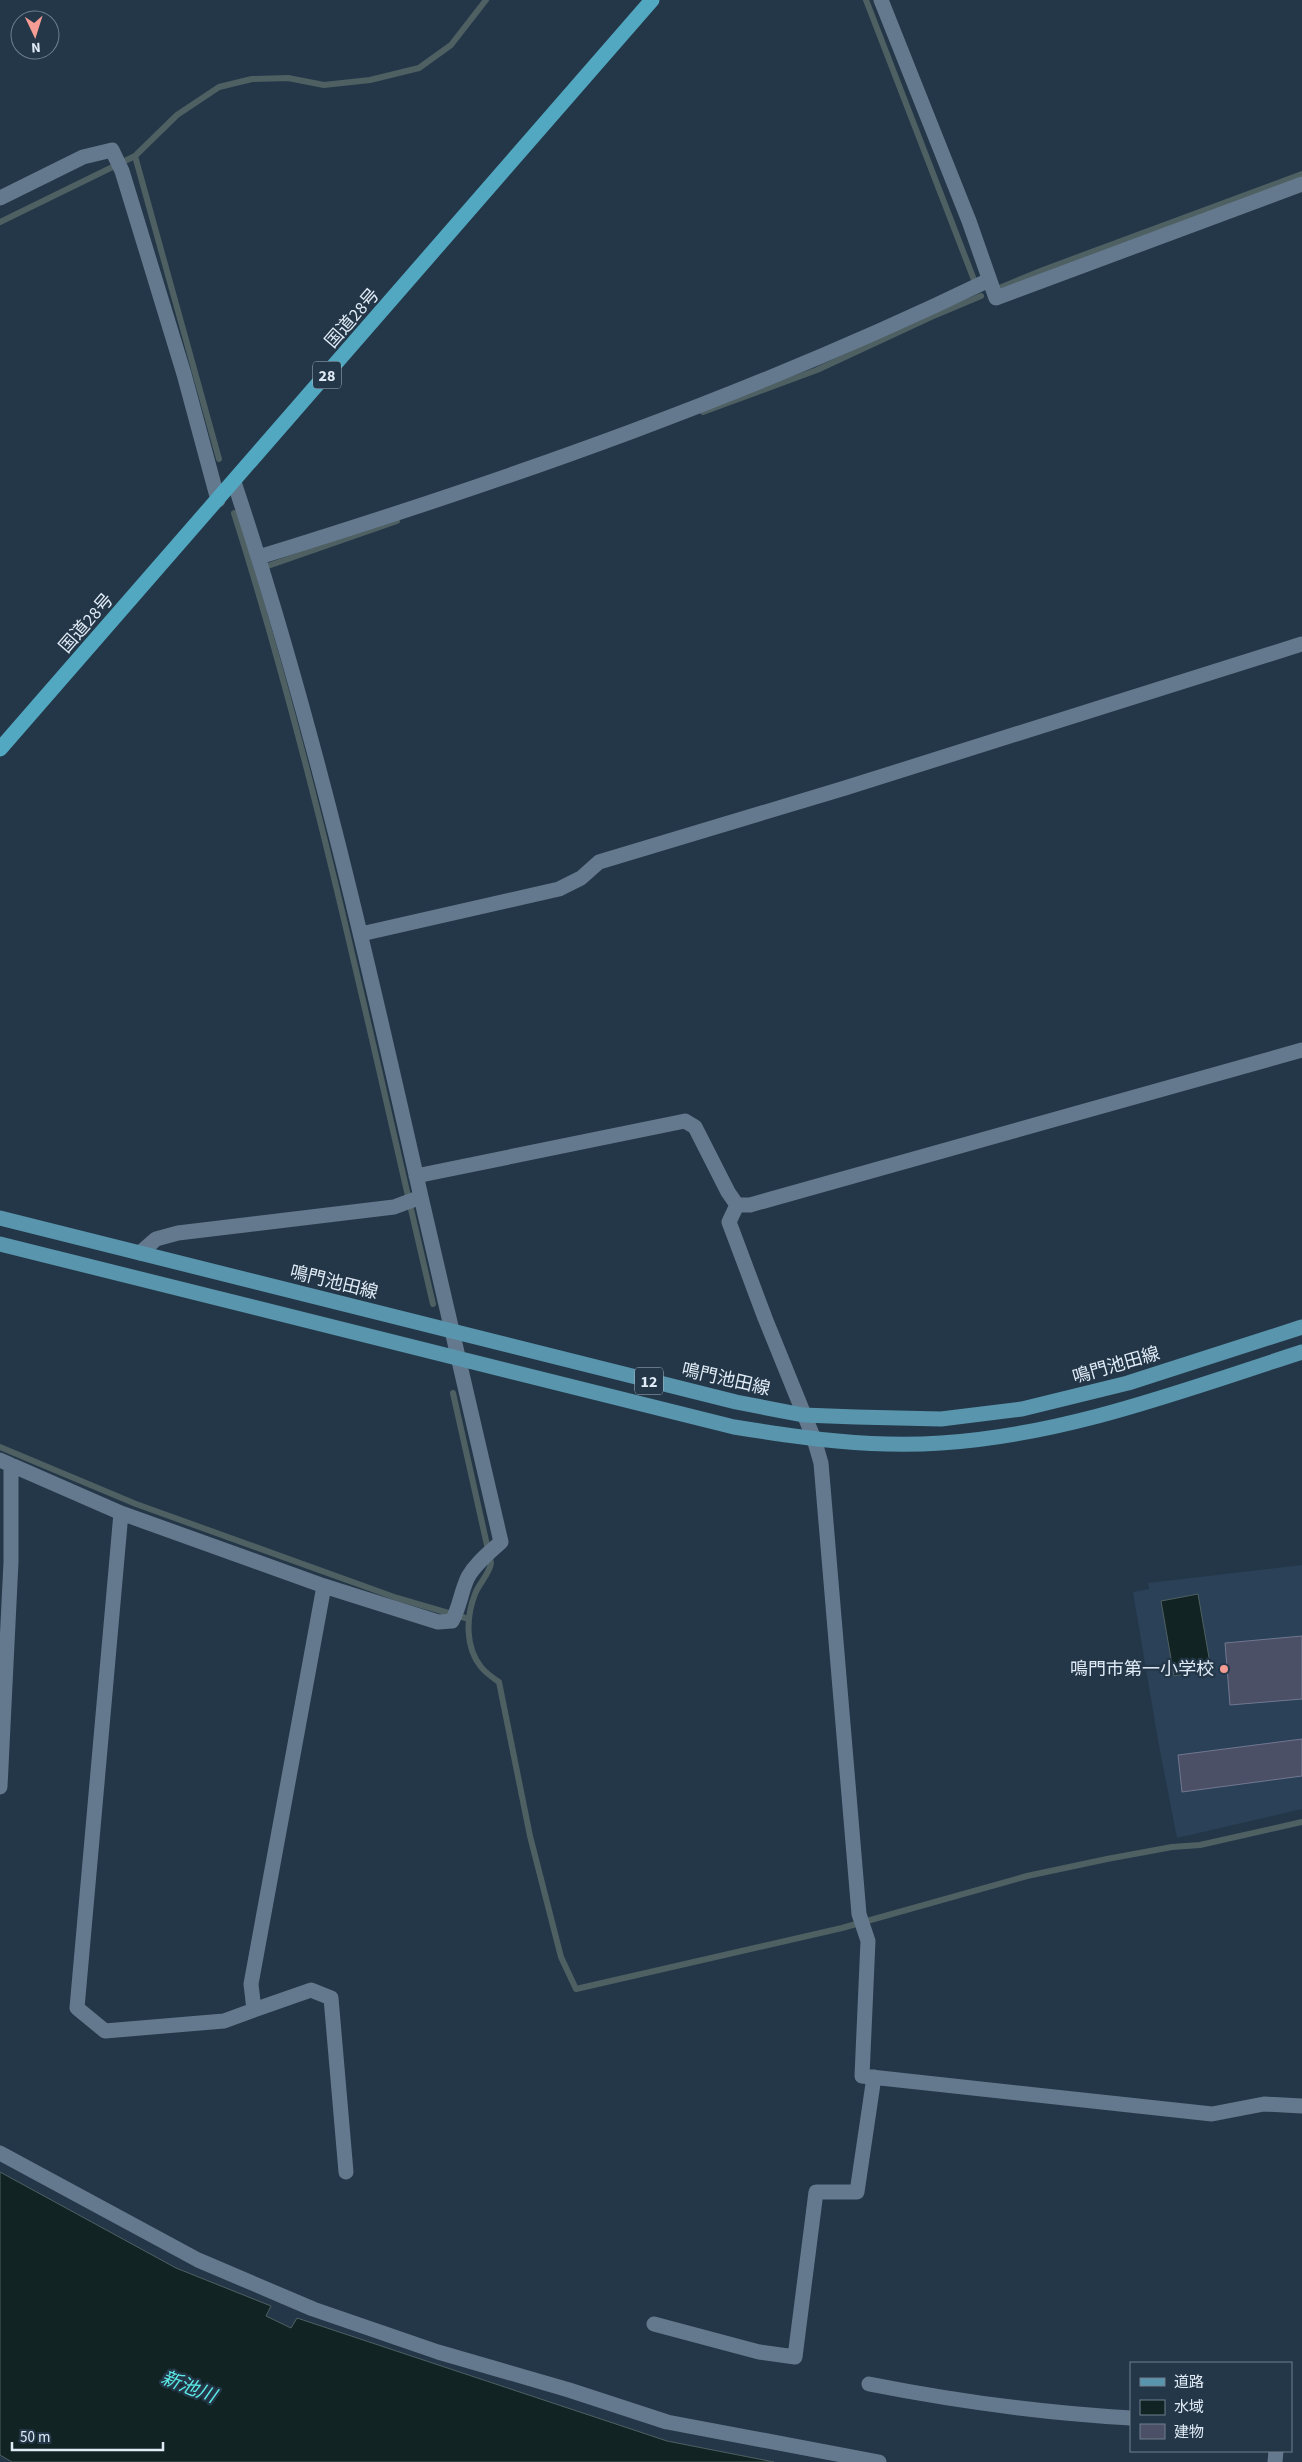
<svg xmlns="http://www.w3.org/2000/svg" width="1302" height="2462" font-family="'Source Sans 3','Noto Sans JP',sans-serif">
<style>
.built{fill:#2a4157}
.water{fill:#112423;stroke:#4f6062}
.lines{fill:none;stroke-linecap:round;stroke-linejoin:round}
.stream{stroke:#4f6062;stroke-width:6}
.building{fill:#4b5067;stroke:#717790}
.street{stroke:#64798d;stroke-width:15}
.primary{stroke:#5995ac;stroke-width:15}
.highway{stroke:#52a8c1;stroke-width:15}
.poi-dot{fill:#f59c95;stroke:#243748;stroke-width:2}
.labels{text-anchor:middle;stroke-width:4.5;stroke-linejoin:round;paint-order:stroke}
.shield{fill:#243748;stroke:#a8b5c2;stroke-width:1}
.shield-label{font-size:16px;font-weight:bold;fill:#e0ebf6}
.street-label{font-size:18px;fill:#e0ebf6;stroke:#243748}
.poi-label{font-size:18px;fill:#e0ebf6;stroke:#243748;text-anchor:end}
.water-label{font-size:19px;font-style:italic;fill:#5bece7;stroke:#243748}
</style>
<rect width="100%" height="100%" fill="#243748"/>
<path class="built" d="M1302,1565V1809L1177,1838L1159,1746L1133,1592L1149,1589L1148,1583Z"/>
<path class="water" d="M1198,1594L1211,1669L1174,1676L1161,1601Z
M0,2172L176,2268L271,2306L266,2316L291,2328L297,2318L667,2441L774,2462H12L0,2455Z"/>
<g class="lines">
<path class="stream" d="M866,0L976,285
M135,156L177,115L219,87L252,79L288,78L324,85L370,80L419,68L451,45L486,0
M0,222L135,156L219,459
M992,291L1043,270L1302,174
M703,412L817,370L931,317L981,296
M234,513C316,772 371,1040 433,1304
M262,568L397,521
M453,1393L491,1563C489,1575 479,1583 475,1594C466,1617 465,1647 481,1667C486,1673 493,1678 499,1682L530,1836L561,1957L576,1989L842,1928L1027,1876L1107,1859L1172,1847L1200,1845L1302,1822
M0,1447L136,1504L397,1598L469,1619"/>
</g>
<path class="building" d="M1302,1636V1699L1230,1705L1225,1643Z
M1302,1739V1776L1182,1792L1178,1755Z"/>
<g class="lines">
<path class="street" d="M881,0L969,221L996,298L1302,184
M0,198L83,157L112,150L122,171L184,374L218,500
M259,557C508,480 754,394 989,280
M361,934L559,889L581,878L599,862L845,788L1302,644
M416,1176L685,1121L695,1127L728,1192L737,1205
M737,1205L729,1222L765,1318L814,1439L821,1463L859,1914L868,1941L862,2076L1212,2114L1264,2104L1302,2106
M737,1205H750L1302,1050
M140,1253L156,1239L178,1233L394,1207L421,1197C367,957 312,716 234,482
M0,1460L121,1513L77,2008L105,2031L224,2021L254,2010
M121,1513L324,1586L438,1622L452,1621C460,1607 461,1591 468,1577C476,1563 489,1553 501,1542L421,1197
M324,1586L251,1984L254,2010L311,1990L331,1998L346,2172
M0,1787L11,1562V1465
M0,2153L198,2260L313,2309L438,2352L569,2390L667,2422L879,2462
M654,2324L759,2352L795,2357L816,2192H857L874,2077
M869,2384C955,2401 1043,2413 1131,2418
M1275,2462L1276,2451"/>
<path class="primary" d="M0,1218L736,1402L803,1415L856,1417L941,1419L1022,1409L1128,1383L1302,1327
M0,1244L734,1427C803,1438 871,1448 941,1443C1066,1435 1184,1390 1302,1352"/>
<path class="highway" d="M0,749L652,0"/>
</g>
<circle class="poi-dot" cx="1224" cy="1669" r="5"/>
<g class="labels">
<g class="shield">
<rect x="313" y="361.5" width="28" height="27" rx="4"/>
<rect x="635" y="1367.5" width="28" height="27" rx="4"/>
</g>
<g class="shield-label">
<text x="327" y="381">28</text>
<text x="649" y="1387">12</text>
</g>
<g class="street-label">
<text transform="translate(352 318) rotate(-49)" y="6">国道28号</text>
<text transform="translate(86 623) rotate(-49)" y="6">国道28号</text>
<text transform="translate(334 1282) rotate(14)" y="6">鳴門池田線</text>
<text transform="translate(1116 1365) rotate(-16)" y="6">鳴門池田線</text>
<text transform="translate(726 1379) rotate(13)" y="6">鳴門池田線</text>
</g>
<g class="poi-label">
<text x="1214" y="1675">鳴門市第一小学校</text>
</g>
<g class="water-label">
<text transform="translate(189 2386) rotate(21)" y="7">新池川</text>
</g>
</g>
<rect x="1130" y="2362" width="162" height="90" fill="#243748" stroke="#6f7f8e"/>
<rect x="1140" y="2378" width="25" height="8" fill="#5995ac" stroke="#6f7f8e"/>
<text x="1174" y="2387" font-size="15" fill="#e0ebf6">道路</text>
<rect x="1140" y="2400" width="25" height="15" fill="#112423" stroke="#6f7f8e"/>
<text x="1174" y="2412" font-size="15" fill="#e0ebf6">水域</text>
<rect x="1140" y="2424" width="25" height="15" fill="#4b5067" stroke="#6f7f8e"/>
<text x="1174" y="2437" font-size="15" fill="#e0ebf6">建物</text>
<g transform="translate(35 35) rotate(176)"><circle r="24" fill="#243748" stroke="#6f7f8e"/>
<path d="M0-4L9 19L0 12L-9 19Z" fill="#f59c95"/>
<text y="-8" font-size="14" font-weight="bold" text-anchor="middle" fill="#e0ebf6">N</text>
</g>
<path d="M12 2442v8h151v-8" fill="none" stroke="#e0ebf6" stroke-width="2.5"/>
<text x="20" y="2442" font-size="15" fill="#e0ebf6" stroke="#243748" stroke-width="4" paint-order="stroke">50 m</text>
</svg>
